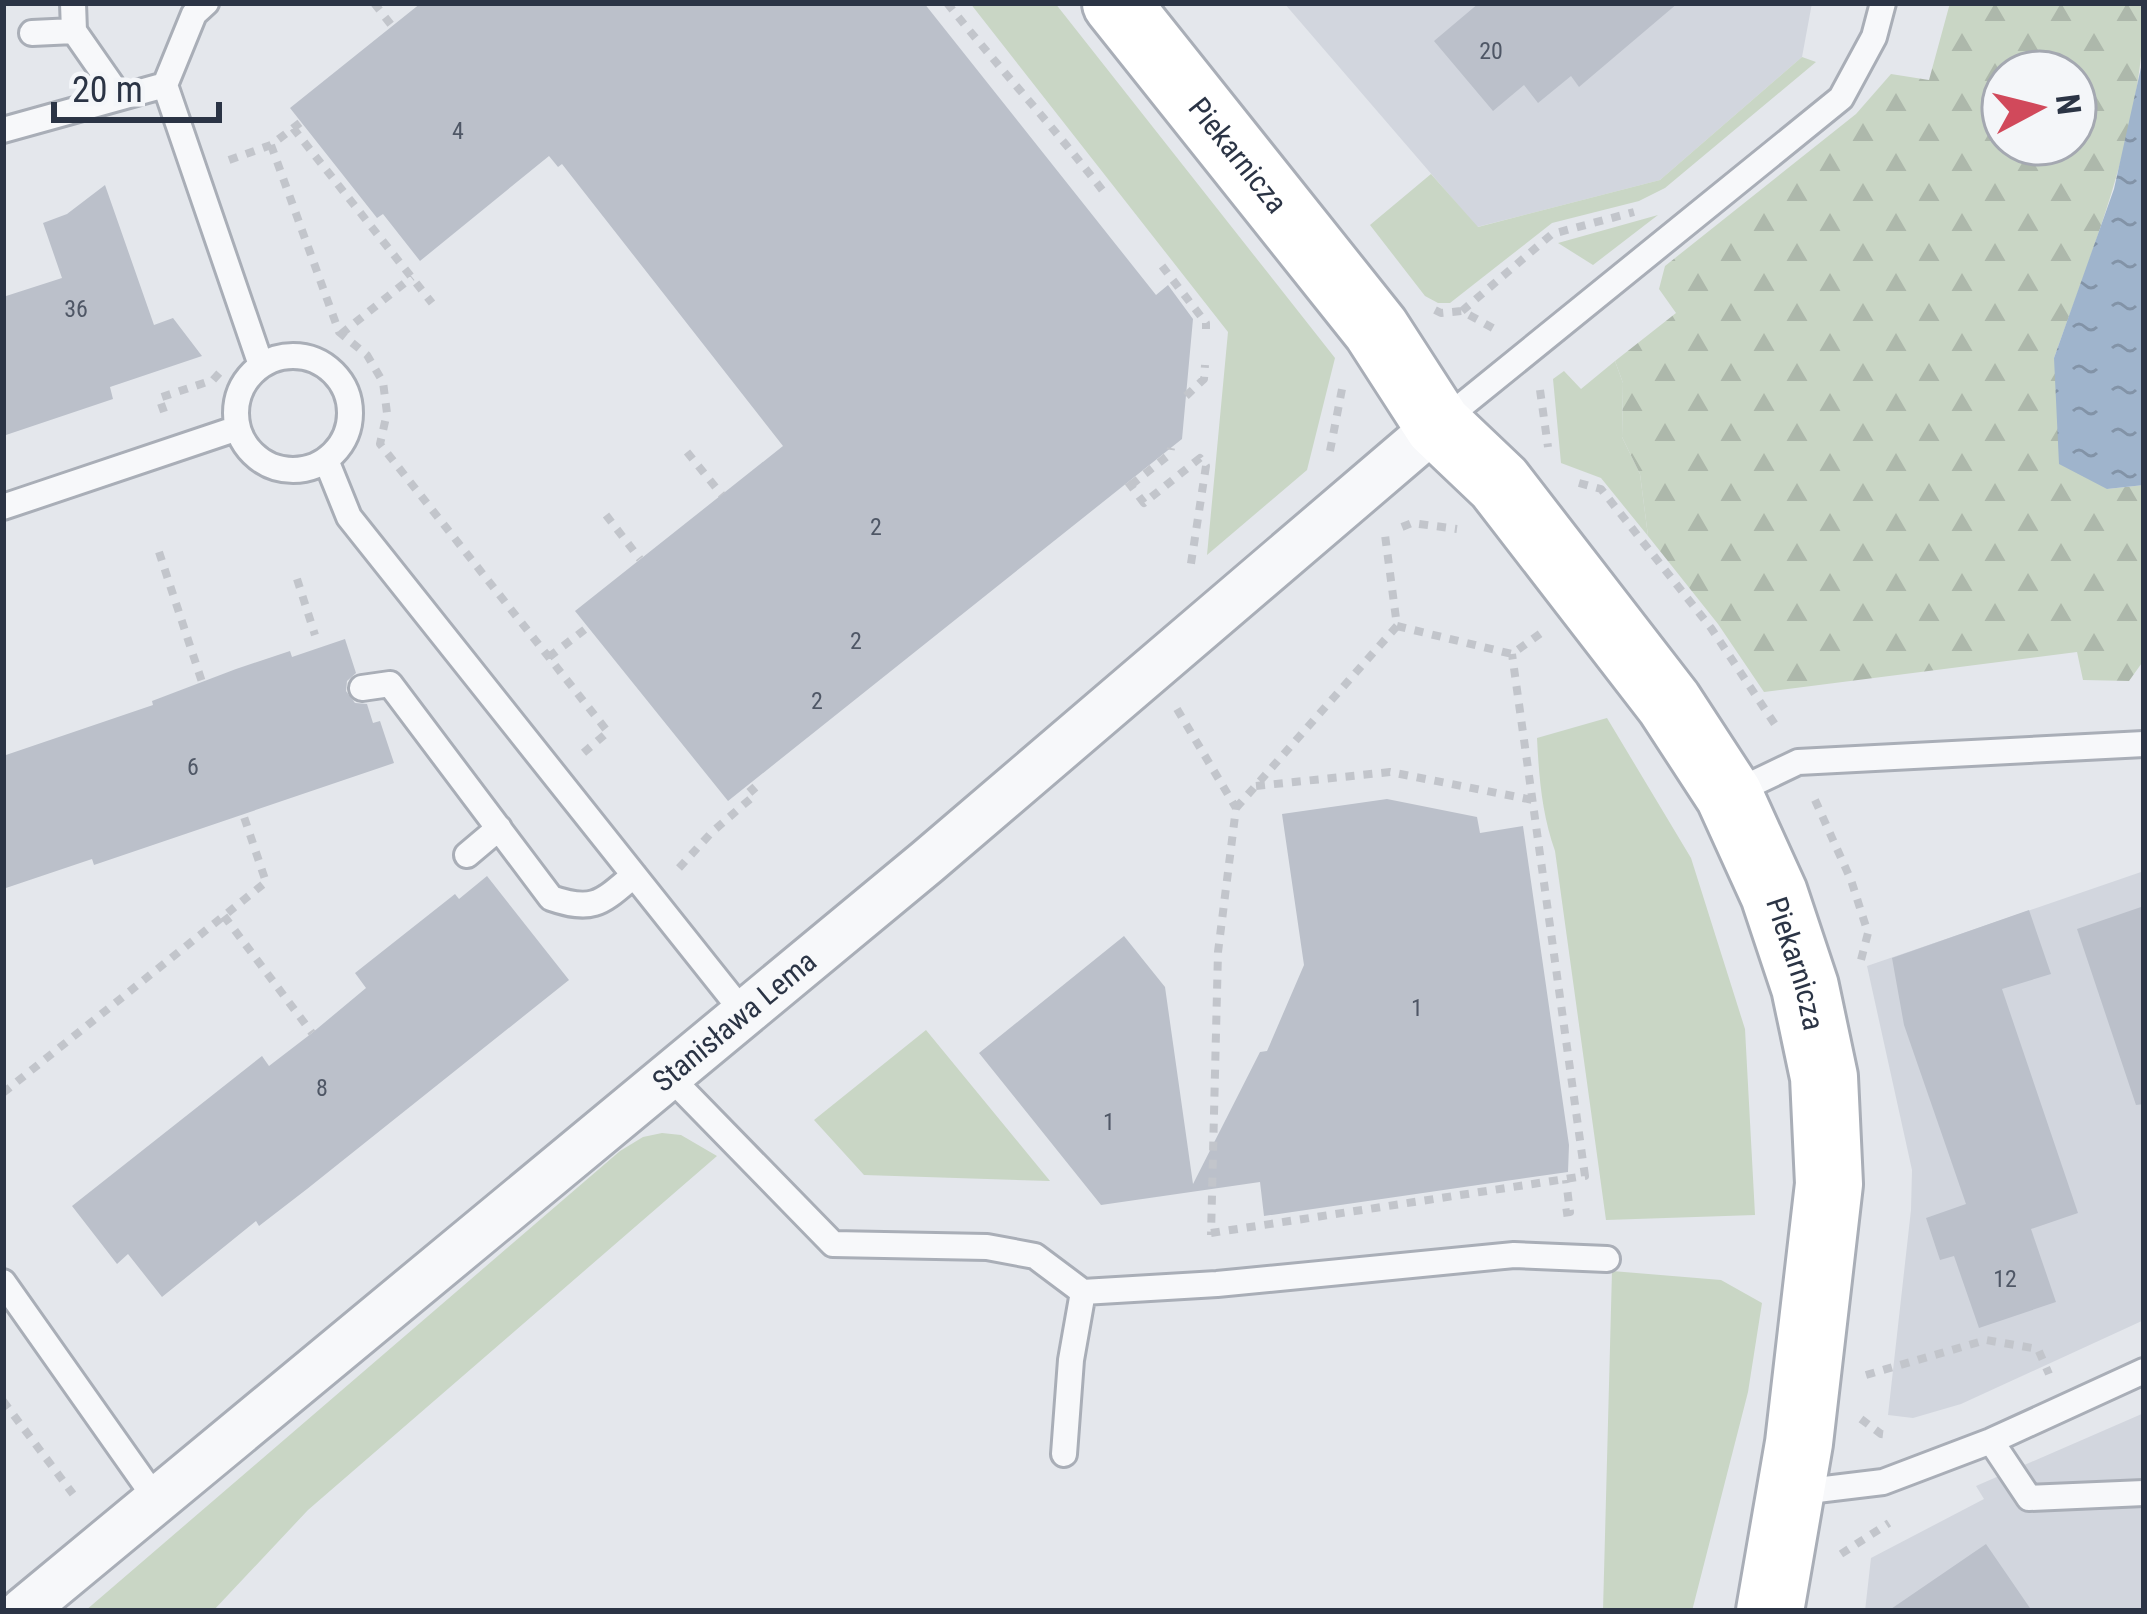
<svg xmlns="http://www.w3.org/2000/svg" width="2147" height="1614" font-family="'Roboto Condensed',sans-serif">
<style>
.built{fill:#d2d6de}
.green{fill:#c9d6c5}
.forest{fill:url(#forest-firs);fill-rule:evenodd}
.water{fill:url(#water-ripples)}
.building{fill:#bbc0ca}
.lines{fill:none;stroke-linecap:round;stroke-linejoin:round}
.lane-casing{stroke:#a9aeb7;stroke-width:30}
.street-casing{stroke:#a9aeb7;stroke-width:51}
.secondary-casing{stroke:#a9aeb7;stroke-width:72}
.path{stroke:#c2c5cb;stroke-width:8;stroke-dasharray:9 9;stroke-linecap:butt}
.lane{stroke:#f7f8fa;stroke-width:24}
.street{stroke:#f7f8fa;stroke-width:45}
.secondary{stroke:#fff;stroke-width:66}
.labels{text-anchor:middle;stroke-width:9;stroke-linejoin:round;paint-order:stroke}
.number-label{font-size:24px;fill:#4f5766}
.street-label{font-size:30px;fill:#2b3445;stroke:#f4f6f9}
</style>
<defs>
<pattern id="forest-firs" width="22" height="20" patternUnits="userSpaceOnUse" patternTransform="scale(3)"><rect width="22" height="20" fill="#c9d6c5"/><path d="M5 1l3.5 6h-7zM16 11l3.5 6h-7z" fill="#adb8ab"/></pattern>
<pattern id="water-ripples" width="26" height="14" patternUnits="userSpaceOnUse" patternTransform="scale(3)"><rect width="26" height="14" fill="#9fb4cc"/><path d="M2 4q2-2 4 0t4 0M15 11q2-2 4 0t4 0" fill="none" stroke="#8293a7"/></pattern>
</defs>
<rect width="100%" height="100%" fill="#e4e7ec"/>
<path class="built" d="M1284,3H1812L1802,57L1660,180L1477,227Z
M2144,871V1320L1961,1404L1913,1418L1888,1415L1911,1210L1912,1170L1867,966Z
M2144,1413V1611H1865L1871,1558L1984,1499L1976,1486Z"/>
<path class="green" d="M970,3H1055L1335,358L1307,470L1207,555L1228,332Z
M1802,57L1816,62L1665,188L1639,201L1552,223L1450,303H1438L1425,296L1370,225L1431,174L1478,227L1660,180Z
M1658,215L1593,265L1558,243Z
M1615,361L1623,383L1622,437L1640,474L1648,536L1601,478L1561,463L1553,379L1564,371L1581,389Z
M1607,718L1691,858L1745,1029L1755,1215L1606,1220L1555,851C1542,814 1539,778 1537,738Z
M926,1030L1050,1181L864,1175L814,1120Z
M662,1133L681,1135L717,1156L308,1510L213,1611H85L620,1151L643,1137Z
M1612,1271L1721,1280L1762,1303L1748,1392L1692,1611H1603Z"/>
<path class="forest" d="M1950,3H2144C2144,126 2095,243 2054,358L2107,489L2144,485V660L2129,681L2083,680L2077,652L1764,692L1718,624L1648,536L1640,474L1622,437L1623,383L1615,361L1676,313L1659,289L1665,266L1856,114L1891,74L1929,80ZM2003,72H2075V144H2003Z"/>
<path class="water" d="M2144,54V485L2107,489L2059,464L2054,358L2114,189Z"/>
<path class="building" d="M421,3H924L1156,295L1168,285L1193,319L1182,439L728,801L575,611L783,446L562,164L558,167L549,156L420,261L383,214L377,218L290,108Z
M1479,3H1678L1579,87L1571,76L1538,103L1524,85L1493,111L1434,41Z
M105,185L154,325L173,318L202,356L110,387L113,399L3,436V297L62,278L43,223L67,214Z
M345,639L356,673L347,681L346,691L355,703L367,704L373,723L380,721L394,763L94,865L92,859L3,889V756L153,705L152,701L236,669L290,651L292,657Z
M1387,799L1477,817L1480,833L1523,826L1569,1145L1568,1172L1264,1216L1260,1182L1101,1205L979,1053L1124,936L1165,987L1193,1184L1260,1052L1267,1051L1304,965L1282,814Z
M487,876L569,980L307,1189L259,1226L256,1221L162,1297L128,1254L117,1264L72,1206L262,1056L269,1066L312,1033L366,988L355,973L455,894L459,899Z
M2144,906V1104L2136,1105L2077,929Z
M2029,910L2051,974L2002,989L2078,1213L2031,1229L2056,1302L1979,1328L1954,1256L1940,1260L1926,1218L1966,1204L1904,1025L1892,958Z
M1986,1544L2032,1611H1888Z"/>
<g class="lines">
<g class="lane-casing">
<path id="lane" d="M73,3L74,31L120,97
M206,3L194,14L165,85L261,365
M32,33L74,31
M3,130L165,85
M236 413a57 57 0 1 1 114 0a57 57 0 1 1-114 0Z
M1439,424L1841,98L1874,37L1883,3
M326,460L349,517L743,1012
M3,507L238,428
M362,688L390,684L551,898C594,913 602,902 634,875
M1731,794L1798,762L2144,744
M467,855L499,828
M668,1075L833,1244L987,1247L1035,1256L1083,1292L1217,1284L1514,1255L1607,1259
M3,1282L156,1499
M1991,1441L2029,1498L2144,1493
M1064,1454L1071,1360L1083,1292
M1792,1493L1883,1482L1991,1441L2144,1371"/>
</g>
<g class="street-casing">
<g id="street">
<path id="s1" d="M23,1611L927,862L1438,425"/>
</g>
</g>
<g class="secondary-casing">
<g id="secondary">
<path id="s2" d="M1116,3L1376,329L1438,425L1499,483L1669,703L1729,795L1774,894L1805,987L1824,1077L1829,1184L1799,1443L1770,1611"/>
</g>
</g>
<path class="path" d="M374,3L392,26
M947,3C998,67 1053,126 1103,191
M293,128L432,303
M271,145L339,332L367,355L383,382L387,413L380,444L608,732L582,754
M229,160L271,145L301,122
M1162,266L1206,323V329
M1435,310L1441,313L1462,311L1498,331
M1462,311L1552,234L1634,212
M341,334L412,277
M1540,390L1548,447
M1186,396L1204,379L1205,365
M164,412L159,398L213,380L223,369
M1330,451L1342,389
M687,452L722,495
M1128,482L1144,503L1200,458L1206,466L1190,570
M1579,483L1601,489L1711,628L1778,729
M1131,485L1170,454L1171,448
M606,515L640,559
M1402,527L1412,523L1457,529
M159,552L204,688
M297,579L315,635
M1397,626L1512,654L1541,633
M549,657L588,627
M1177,709L1236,808L1218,952L1211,1235
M1256,786L1390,772L1533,800
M1815,800L1851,880L1868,933L1861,960
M1236,808L1397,626L1385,535
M679,868L712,832L756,794L749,786
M224,916L312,1033
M3,1093L266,882L243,814
M1563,1213L1570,1212L1566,1180
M1211,1233L1585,1176L1512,654
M1866,1375L1986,1340L2038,1349L2049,1374
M3,1401L73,1494
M1861,1419L1881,1434L1889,1435
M1841,1554L1889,1523"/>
<use href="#lane" class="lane"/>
<use href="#street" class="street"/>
<use href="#secondary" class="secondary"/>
</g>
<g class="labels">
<g class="number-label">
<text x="1491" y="59">20</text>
<text x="458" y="139">4</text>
<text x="76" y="317">36</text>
<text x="876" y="535">2</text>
<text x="856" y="649">2</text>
<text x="817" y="709">2</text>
<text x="193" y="775">6</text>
<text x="1417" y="1016">1</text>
<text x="322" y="1096">8</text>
<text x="1109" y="1130">1</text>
<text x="2005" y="1287">12</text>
</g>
<g class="street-label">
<text dy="10" stroke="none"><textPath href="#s2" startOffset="195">Piekarnicza</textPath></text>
<text dy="10" stroke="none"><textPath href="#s2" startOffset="1185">Piekarnicza</textPath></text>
<text dy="10" stroke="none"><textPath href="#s1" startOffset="924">Stanisława Lema</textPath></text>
</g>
</g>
<rect width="2147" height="1614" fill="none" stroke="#2b3445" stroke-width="12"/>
<g transform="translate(2039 108) rotate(83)"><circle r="57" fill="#f4f6f9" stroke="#a4a8b1" stroke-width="3"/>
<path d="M0-9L21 45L0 30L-21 45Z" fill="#d1495b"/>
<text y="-18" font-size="33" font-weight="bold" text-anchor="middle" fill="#2b3445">N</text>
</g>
<path d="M54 102v18h165v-18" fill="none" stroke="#2b3445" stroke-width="6"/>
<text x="72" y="102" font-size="36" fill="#2b3445" stroke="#f4f6f9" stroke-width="9" paint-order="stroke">20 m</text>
</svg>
